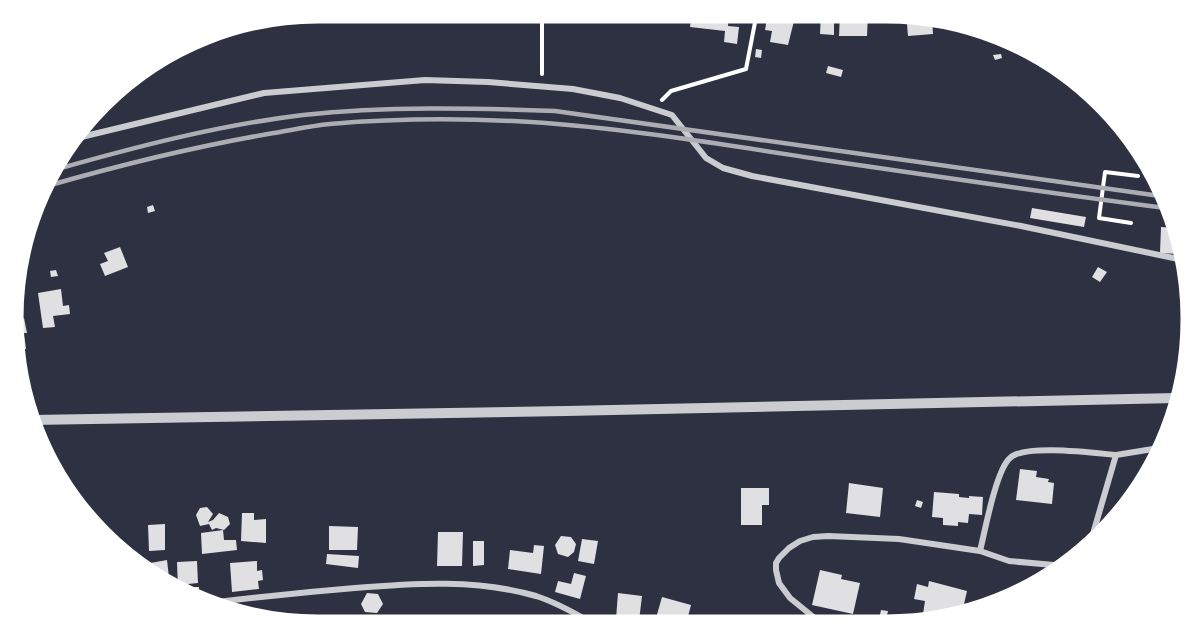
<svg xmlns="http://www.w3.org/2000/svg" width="1204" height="638" font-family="'Crimson Pro',serif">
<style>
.building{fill:#e0e0e3}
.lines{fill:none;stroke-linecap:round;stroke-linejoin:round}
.path{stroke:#fff;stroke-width:4}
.minor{stroke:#caccd0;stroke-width:6}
.tertiary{stroke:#caccd0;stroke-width:10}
.rail{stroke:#abadb3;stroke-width:4.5}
.rim{fill:none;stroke:#fff;stroke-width:3}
</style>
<rect width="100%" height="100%" fill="#2d3142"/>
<path class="building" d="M356,12H363L362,17H356Z
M591,12H618V21L590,20Z
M692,12H729L728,26L739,27L737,44L724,42L725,31L690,27Z
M768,12L801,13L799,22L794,21L788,45L770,42L772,31L765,30Z
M821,13H834V35L820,34Z
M840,13H868L867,36H839Z
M906,13L932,17L933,34L908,36Z
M962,22L987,32V34L962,33Z
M756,49L762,50L761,58L755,57Z
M1001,54L1002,58L995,60L993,55Z
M828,66L843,70L841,77L826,73Z
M153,205L155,211L148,213L147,207Z
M1032,208L1086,217L1084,227L1030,218Z
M1161,227L1176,228L1179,235L1178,254L1160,253Z
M120,247L128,267L105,276L100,264L108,261L104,253Z
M1098,267L1107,272L1100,282L1092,277Z
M56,270L58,276L51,277L50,271Z
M61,289L63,306L69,305L70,314L53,316L55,327L43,328L38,293Z
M24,318L27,333H24L26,349L15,351L13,339L15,320Z
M1020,469L1037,471L1036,477L1049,479L1048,482L1054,483L1052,504L1016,500Z
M849,483L883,488L880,517L846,513Z
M741,488H769V505H762V525H741Z
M934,492L959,494V497L969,498V496L983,497L982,515L969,514L968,523L958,522V526L943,525V518L932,517Z
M917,500L923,502L921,508L915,506Z
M207,507L213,514L208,522L213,520L219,513L228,517L230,524L224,530L216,528L212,530L209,524L200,526L196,515L200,508Z
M242,513H254V520L266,519V543L241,541Z
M165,524V550L149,551L148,525Z
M329,526L358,527L357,550H329Z
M223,530L224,540H236L237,550L202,554L201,533Z
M438,532H463L462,566H437Z
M561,536L571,537L576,544L574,552L568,557L558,554L555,545Z
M582,539L598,541L594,564L578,561Z
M473,541H484V565L473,566Z
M534,545L544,546L541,574L508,569L510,550L533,553Z
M327,554L359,556L358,568L326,564Z
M167,560L169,577L159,579L158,574L153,575L146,569L145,564Z
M197,561L198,583L188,584L189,594L178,590L177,562Z
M257,561V571L262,570L263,580L258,581L259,589L232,592L230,563Z
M820,570L842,575L841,579L860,583L853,614L812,605Z
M574,573L586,576L580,599L555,592L558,581L571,584Z
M929,581L967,591L962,613L944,618L923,614L925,601L914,599L917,584L928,587Z
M192,587H199V592L192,593Z
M367,593L378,594L383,604L377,613L365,612L361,604Z
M618,593L642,596L639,621L616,619Z
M662,597L691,605L686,624L656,618Z
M881,610L888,611L885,624H878Z
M263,615L269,616L274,621L258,619Z
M388,619H414V625H388Z"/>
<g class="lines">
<path class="path" d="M542,12V74
M662,100L671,91L746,69L757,12
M1131,223L1099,218L1105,172L1138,176"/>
<path class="minor" d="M73,139L264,93L425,80L488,82L573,89L620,98L672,115L706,158L723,168L752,176L1021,226L1183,260
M1090,544L1116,455L1159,448
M980,551C985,531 996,470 1010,458C1024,444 1094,453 1116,455
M209,603C258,597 306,592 355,588C416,583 477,579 536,596C555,602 573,612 590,622
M822,624L790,598L779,583L776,570V563L779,558L789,548L800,541L813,537L828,536L899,539L980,551L1009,561L1065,566"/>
<path class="tertiary" d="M32,420L566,411L1176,398"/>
<path class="rail" d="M54,170C135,147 219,125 303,115C387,106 471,108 555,111L1160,196
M47,186C120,165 193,147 268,134C288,131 309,126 330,124C401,118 474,118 546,123C636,130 727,145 817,159C933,176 1049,193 1166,208"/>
</g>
<path d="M0 0H1204V638H0ZM318 22H886A296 296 0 0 1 1182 318V320A296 296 0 0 1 886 616H318A296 296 0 0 1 22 320V318A296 296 0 0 1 318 22Z" fill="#fff" fill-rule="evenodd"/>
<path class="rim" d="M318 22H886A296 296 0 0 1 1182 318V320A296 296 0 0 1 886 616H318A296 296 0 0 1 22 320V318A296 296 0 0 1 318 22Z"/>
</svg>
